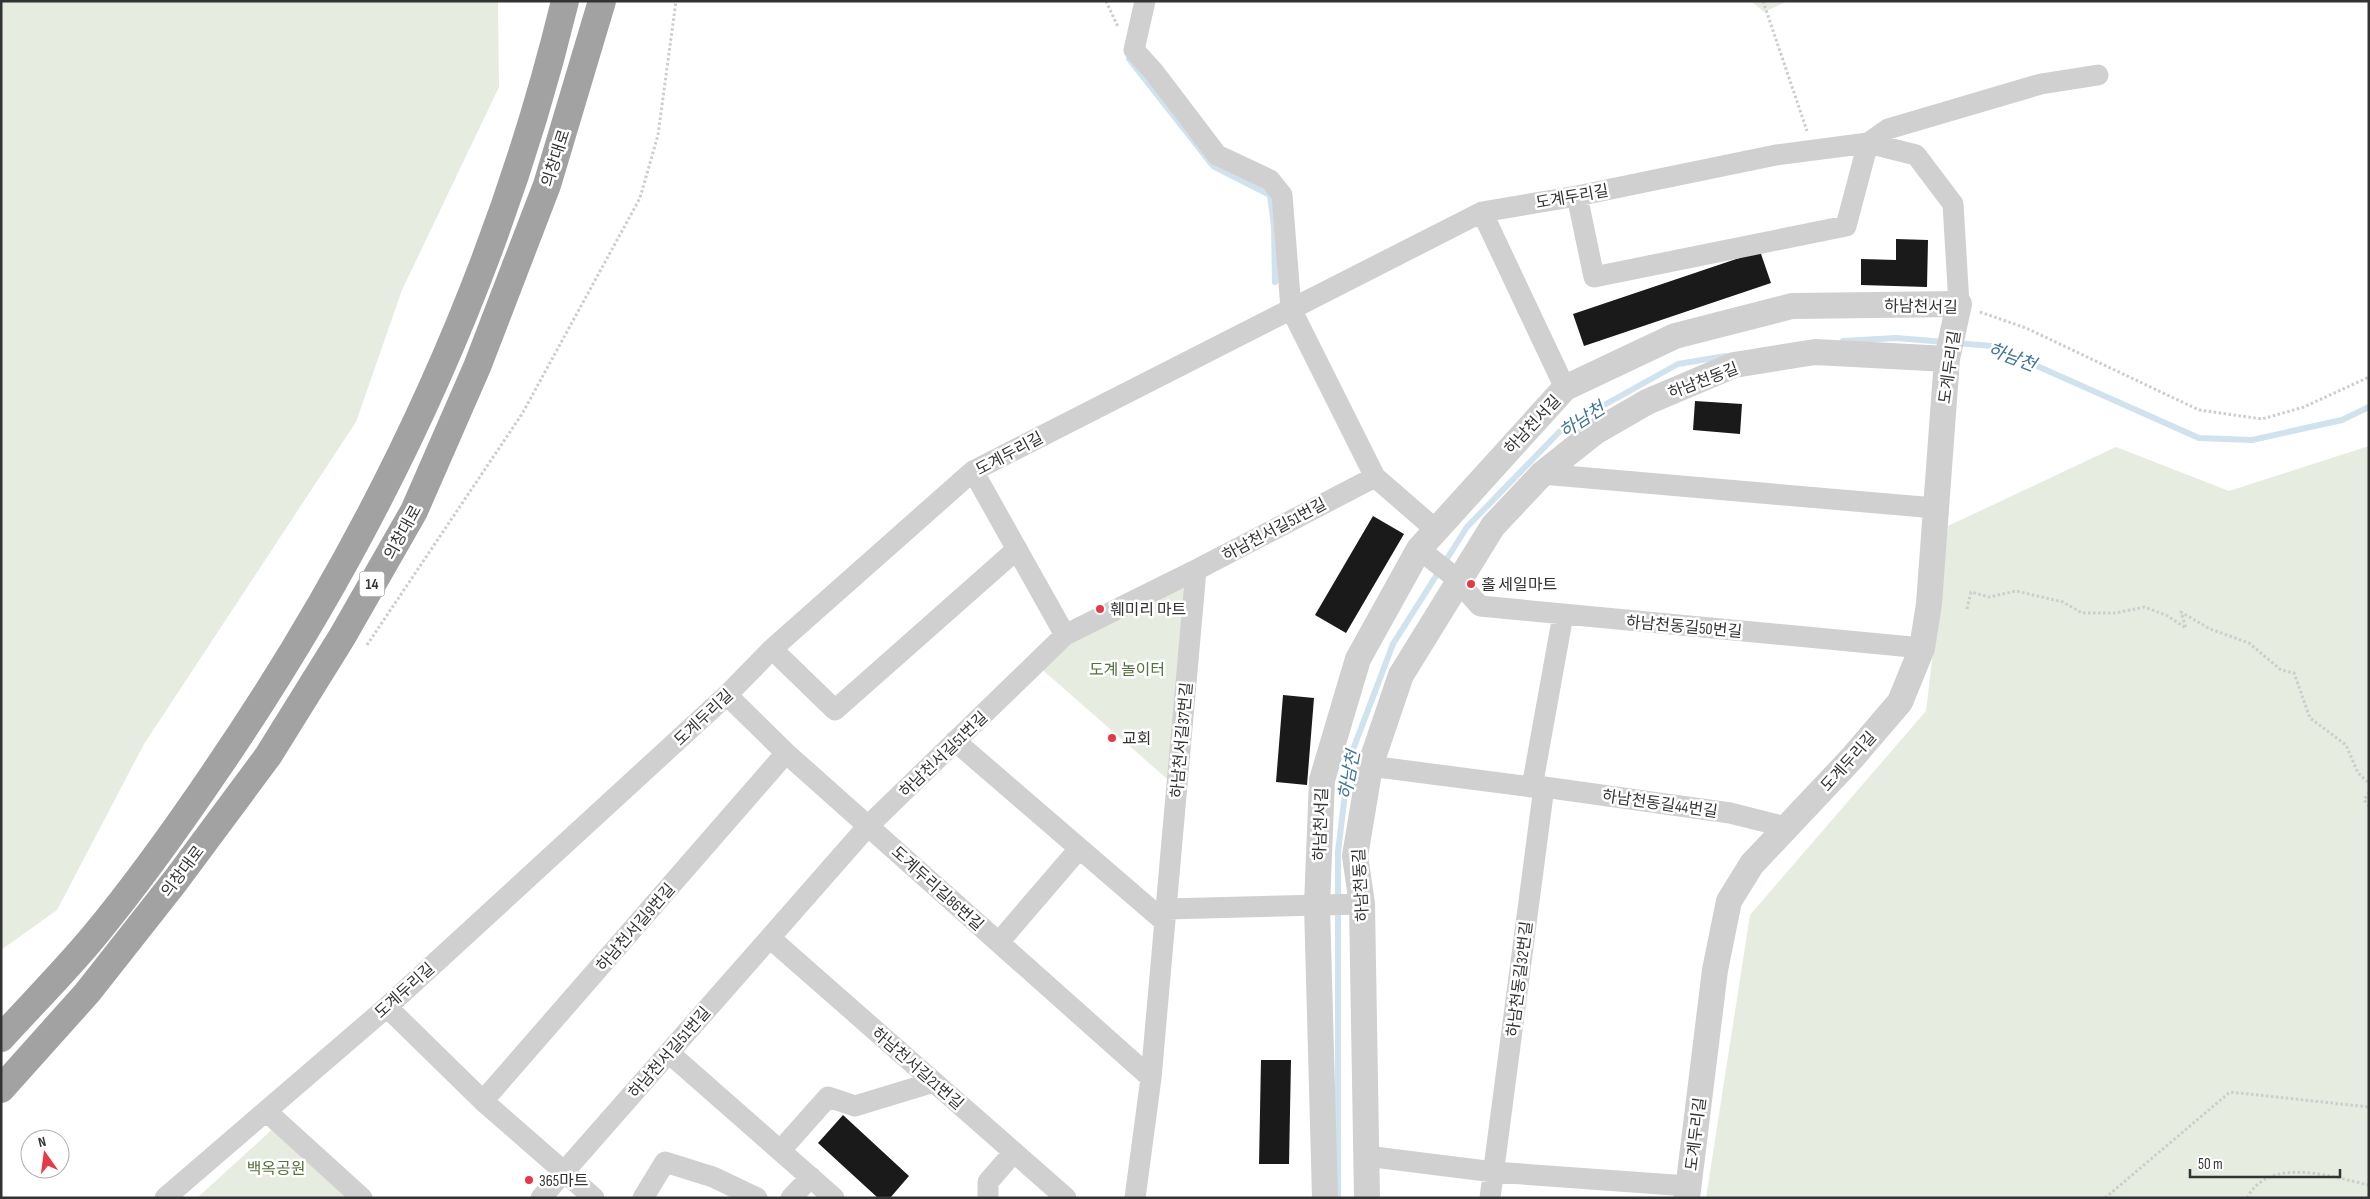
<svg xmlns="http://www.w3.org/2000/svg" width="2370" height="1199" font-family="'Sofia Sans Condensed','Noto Sans KR',sans-serif">
<style>
.green{fill:#e6ecdf}
.lines{fill:none;stroke-linecap:round;stroke-linejoin:round}
.stream{stroke:#cfe2ee;stroke-width:6}
.building{fill:#1a1a1a}
.path{stroke:#cdcdcd;stroke-width:3;stroke-dasharray:2.5 2.5;stroke-linecap:butt}
.minor{stroke:#d0d0d0;stroke-width:21}
.tertiary{stroke:#d0d0d0;stroke-width:26}
.trunk{stroke:#a2a2a2;stroke-width:28}
.poi-dot{fill:#e63946;stroke:#fff;stroke-width:2}
.labels{text-anchor:middle;stroke-width:5;stroke-linejoin:round;paint-order:stroke}
.shield{fill:#fff;stroke:#707070;stroke-width:1}
.shield-label{font-size:15px;font-weight:bold;fill:#333}
.street-label{font-size:16px;fill:#333;stroke:#fff}
.poi-label{font-size:16px;fill:#333;stroke:#fff;text-anchor:start}
.park-label{font-size:16px;fill:#56703f;stroke:#fff}
.water-label{font-size:18px;font-style:italic;fill:#3f7597;stroke:#fff}
</style>
<rect width="100%" height="100%" fill="#fff"/>
<path class="green" d="M1,1H498L499,87L402,290L356,422L144,744L57,910L1,950Z
M1751,1H1788L1764,12Z
M2369,446V1198H1706L1750,915L1926,711L1948,526L2116,447L2229,491Z
M1193,574L1174,785L1037,665L1066,636Z
M277,1125L352,1198H197Z"/>
<g class="lines">
<path class="stream" d="M1129,59L1213,166L1270,195L1274,226L1275,282
M1843,341L1896,338L1945,342
M1955,343L1992,346L2199,438L2252,440L2342,420L2369,407
M1338,1198V852L1349,760L1393,644L1467,527L1563,428L1678,364L1726,356"/>
</g>
<path class="building" d="M1896,239L1928,240L1927,287L1861,285V259L1896,260Z
M1760,251L1771,283L1584,346L1573,314Z
M1695,401L1742,404L1740,434L1693,430Z
M1373,516L1404,534L1346,633L1315,615Z
M1283,695L1314,698L1307,785L1276,782Z
M1261,1060H1291L1289,1164H1259Z
M843,1115L909,1176L890,1198H878L818,1143Z"/>
<g class="lines">
<path class="path" d="M1106,1L1118,27
M1763,1L1807,131
M1980,312L2026,328L2199,410L2262,419L2304,407L2369,377
M1967,609L1971,592L1989,597L2016,591L2063,602L2082,613H2116L2144,607L2166,615L2186,628L2181,612L2210,629L2249,643L2281,670L2294,673L2310,718L2346,745L2358,773L2369,783
M367,645L522,414L640,198L658,135L676,1
M2369,792L2364,800L2369,806
M2105,1198L2230,1092L2369,1107
M2247,1198C2270,1155 2332,1177 2369,1185"/>
<path class="minor" d="M1145,1L1134,50L1154,72L1217,155L1270,180L1282,195L1291,309L1375,477
M1577,196L1594,277L1846,226L1868,143L1888,129L2041,84L2098,75
M1482,212L1565,388
M973,471L1065,635
M1542,474L1935,508
M1419,549L1452,575L1480,606L1922,648
M772,649L835,710L1017,549
M727,695L786,753L1151,1078
M955,741L1165,922
M1370,766L1532,787H1544L1730,813L1786,827
M1532,787L1563,615
M1166,909L1362,904
M770,938L1066,1198
M999,942L1078,850
M387,1007L483,1101L594,1198
M669,1053L834,1198
M483,1101L786,753
M266,1111L362,1198
M780,1151L828,1097L855,1106L934,1082
M1366,1156L1494,1172L1688,1186
M165,1198L387,1007L727,695L772,649L973,471L1482,212L1577,196L1776,155L1868,143L1916,155L1953,204L1959,304
M541,1198L868,826L1065,635L1196,570L1375,477L1435,529
M643,1198L665,1162L713,1177L757,1198
M791,1198L811,1177
M988,1198V1182L1014,1152
M1135,1198L1151,1078L1196,570
M1490,1198L1544,787"/>
<path class="tertiary" d="M1325,1198L1317,905L1322,780L1358,659L1419,549L1565,388L1675,336L1792,306L1959,304L1947,359L1929,604L1922,648L1900,702L1852,758L1752,864L1729,901L1715,970L1687,1198
M1367,1198L1362,904L1355,856L1370,766L1401,675L1493,526L1542,474L1595,432L1647,402L1734,365L1815,352L1947,359"/>
<path class="trunk" d="M1,1038C32,1004 65,971 94,936C137,884 177,828 215,772C376,537 498,278 565,1
M1,1089L87,993L176,880L268,756L342,637L414,511L477,367L547,185L602,1"/>
</g>
<g class="poi-dot">
<circle cx="1471" cy="584" r="5"/>
<circle cx="1100" cy="609" r="5"/>
<circle cx="1112" cy="738" r="5"/>
<circle cx="529" cy="1180" r="5"/>
</g>
<g class="labels">
<rect class="shield" x="359.5" y="571.5" width="25" height="25" rx="4"/>
<g class="shield-label">
<text x="372" y="589">14</text>
</g>
<g class="street-label">
<text transform="translate(555 158) rotate(-72)" y="6">의창대로</text>
<text transform="translate(1572 196) rotate(-10)" y="6">도계두리길</text>
<text transform="translate(1921 306) rotate(1)" y="6">하남천서길</text>
<text transform="translate(1949 367) rotate(-82)" y="6">도계두리길</text>
<text transform="translate(1703 380) rotate(-21)" y="6">하남천동길</text>
<text transform="translate(1532 424) rotate(-47)" y="6">하남천서길</text>
<text transform="translate(1009 453) rotate(-28)" y="6">도계두리길</text>
<text transform="translate(1274 529) rotate(-28)" y="6">하남천서길51번길</text>
<text transform="translate(402 532) rotate(-61)" y="6">의창대로</text>
<text transform="translate(1684 626) rotate(5)" y="6">하남천동길50번길</text>
<text transform="translate(703 717) rotate(-43)" y="6">도계두리길</text>
<text transform="translate(1181 740) rotate(-85)" y="6">하남천서길37번길</text>
<text transform="translate(943 754) rotate(-44)" y="6">하남천서길51번길</text>
<text transform="translate(1848 761) rotate(-48)" y="6">도계두리길</text>
<text transform="translate(1660 803) rotate(8)" y="6">하남천동길44번길</text>
<text transform="translate(1320 824) rotate(-88)" y="6">하남천서길</text>
<text transform="translate(182 871) rotate(-53)" y="6">의창대로</text>
<text transform="translate(1360 885) rotate(-93)" y="6">하남천동길</text>
<text transform="translate(938 888) rotate(42)" y="6">도계두리길86번길</text>
<text transform="translate(635 927) rotate(-49)" y="6">하남천서길9번길</text>
<text transform="translate(1519 979) rotate(-83)" y="6">하남천동길32번길</text>
<text transform="translate(404 990) rotate(-42)" y="6">도계두리길</text>
<text transform="translate(669 1052) rotate(-49)" y="6">하남천서길51번길</text>
<text transform="translate(918 1068) rotate(41)" y="6">하남천서길21번길</text>
<text transform="translate(1695 1134) rotate(-83)" y="6">도계두리길</text>
</g>
<g class="poi-label">
<text x="1481" y="590">홀 세일마트</text>
<text x="1110" y="615">훼미리 마트</text>
<text x="1122" y="744">교회</text>
<text x="539" y="1186">365마트</text>
</g>
<g class="park-label">
<text x="1127" y="675">도계 놀이터</text>
<text x="276" y="1174">백옥공원</text>
</g>
<g class="water-label">
<text transform="translate(2012 357) rotate(21)" y="6">하남천</text>
<text transform="translate(1582 420) rotate(-33)" y="6">하남천</text>
<text transform="translate(1349 775) rotate(-79)" y="6">하남천</text>
</g>
</g>
<rect width="2370" height="1199" fill="none" stroke="#333333" stroke-width="5"/>
<g transform="translate(45 1154) rotate(346)"><circle r="24" fill="#ffffff" stroke="#adadad"/>
<path d="M0-4L9 19L0 12L-9 19Z" fill="#e63946"/>
<text y="-8" font-size="14" font-weight="bold" text-anchor="middle" fill="#333333">N</text>
</g>
<path d="M2190 1169v8h150v-8" fill="none" stroke="#333333" stroke-width="2.5"/>
<text x="2198" y="1169" font-size="15" fill="#333333" stroke="#ffffff" stroke-width="4" paint-order="stroke">50 m</text>
</svg>
